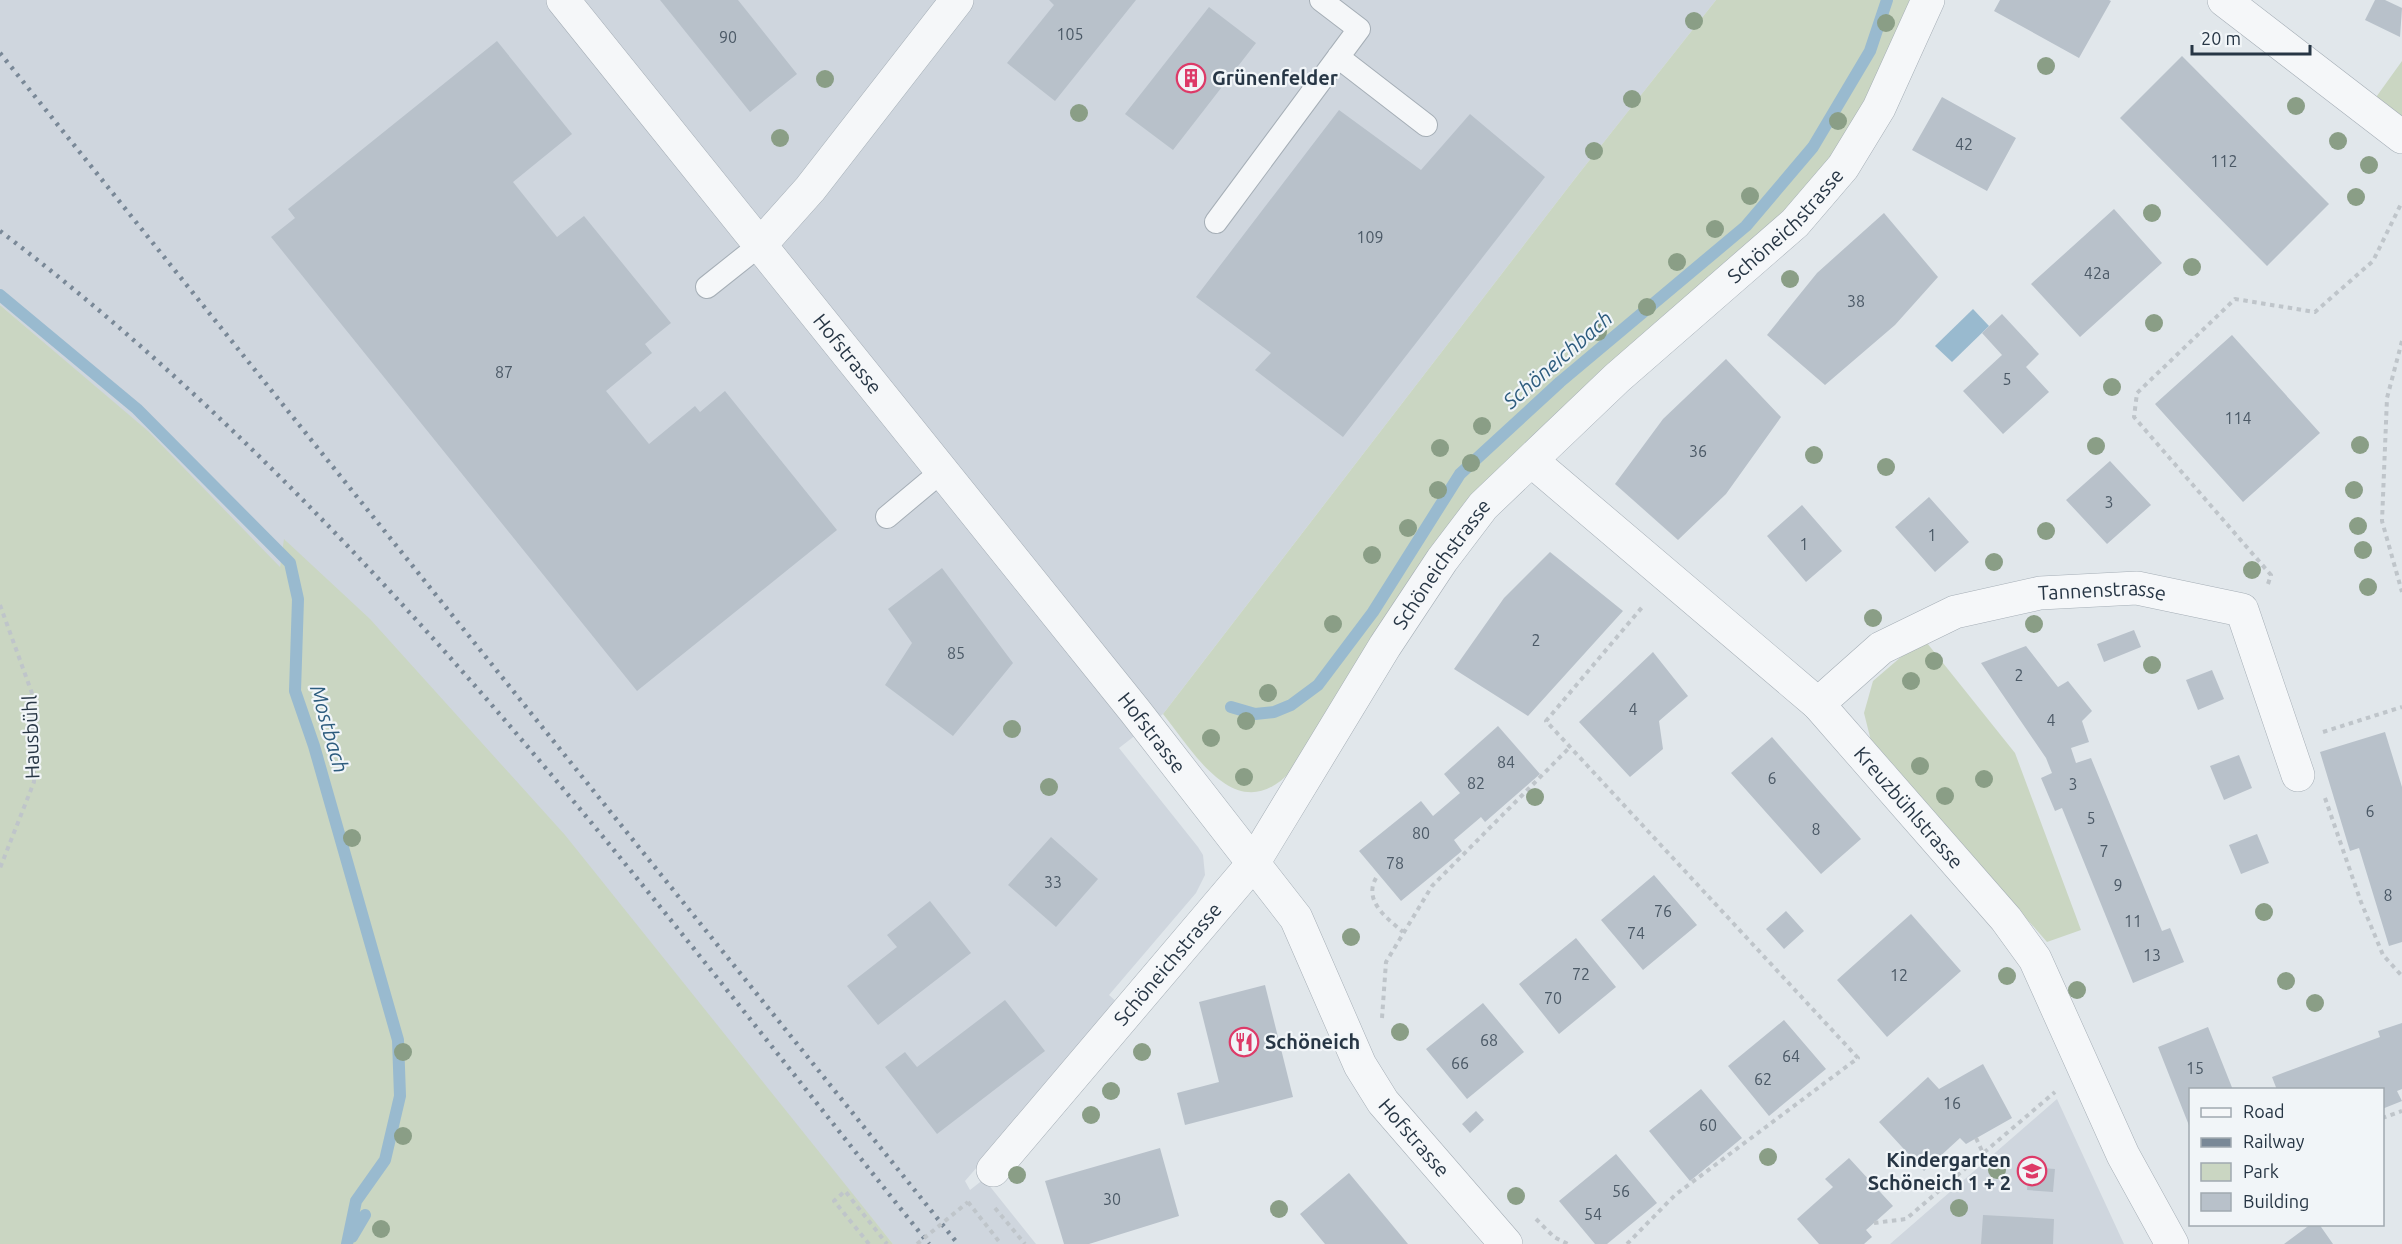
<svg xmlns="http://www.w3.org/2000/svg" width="2402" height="1244" font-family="Ubuntu,sans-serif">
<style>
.built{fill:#cfd6de}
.green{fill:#cad6c2}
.water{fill:#99bacf}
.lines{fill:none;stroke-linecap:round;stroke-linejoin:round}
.stream{stroke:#99bacf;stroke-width:12}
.building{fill:#b8c1ca}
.lane-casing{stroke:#a5aeb6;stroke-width:24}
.street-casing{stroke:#a5aeb6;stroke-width:34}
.path{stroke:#bfc5ca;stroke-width:4;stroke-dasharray:4.5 4.5;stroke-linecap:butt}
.lane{stroke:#f5f7f9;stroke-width:22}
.street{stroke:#f5f7f9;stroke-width:33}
.rail{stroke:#798897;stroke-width:4.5;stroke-dasharray:3 6;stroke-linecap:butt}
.path-bridge{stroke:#bfc5ca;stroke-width:4;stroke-dasharray:4.5 4.5;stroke-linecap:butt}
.tree{fill:#8a9e86}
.labels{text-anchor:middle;stroke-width:4.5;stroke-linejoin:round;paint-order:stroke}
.number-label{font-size:16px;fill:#4b5966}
.poi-label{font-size:20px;font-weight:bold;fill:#273645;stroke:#f1f5f8;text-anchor:start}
.street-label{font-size:20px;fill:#273645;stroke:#f1f5f8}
.water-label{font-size:21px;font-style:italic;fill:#2d5c7e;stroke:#f1f5f8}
</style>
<rect width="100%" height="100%" fill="#e1e7eb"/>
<path class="built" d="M0,0H1716L1577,176L1163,714L1119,748L1198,847L1203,855L1205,875L1196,893L1109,995L1119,1004L965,1181L970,1190L984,1179L1036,1244H893L749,1068L285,540L280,568L147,431L0,305Z
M2057,1099L2124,1244H1890Z"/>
<path class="green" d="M1716,0H1911L1853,129L1776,228L1464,503L1292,770C1238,830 1195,754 1163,714L1577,176Z
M2402,61V122L2374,100Z
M0,305L148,431L280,567L284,539L370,619L565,835L893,1244H0Z
M1923,638L2015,753L2081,930L2047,942L1871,741L1864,713L1873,681Z"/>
<path class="water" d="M1973,309L1989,326L1952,362L1935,346Z"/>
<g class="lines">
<path class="stream" d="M0,295L137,409L290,563L298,599L295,691L314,746L398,1040L400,1096L385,1160L356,1201L347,1244
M1231,707L1255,714L1274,712L1291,705L1318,685L1373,612L1460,474L1560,382L1746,226L1813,147L1870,51L1887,0
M352,1237L365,1215"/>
</g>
<path class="building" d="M660,0H738L797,74L750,112Z
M1049,0H1136L1055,101L1007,63L1054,5Z
M2000,0H2109L2111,1L2079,58L1994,11Z
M2375,0H2385L2402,8L2400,37L2365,20Z
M1209,7L1256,43L1173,150L1125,114Z
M497,41L572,134L513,182L557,237L584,216L671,323L645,344L652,353L606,391L649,444L695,406L700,412L725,391L837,530L637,691L271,237L295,218L288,209Z
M2182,56L2329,204L2267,266L2120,118Z
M1942,97L2016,138L1987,191L1912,150Z
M1339,110L1421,170L1470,114L1545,177L1343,437L1255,370L1271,353L1196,297Z
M2114,209L2162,263L2080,337L2031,284Z
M1884,213L1938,277L1895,325L1825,385L1767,335L1817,273Z
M2002,314L2039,354L2026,367L2049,392L2003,434L1963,391L2002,355L1982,333Z
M2232,335L2320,433L2243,502L2155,404Z
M1726,359L1781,417L1726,494L1678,540L1615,484L1663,419Z
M2110,461L2151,505L2107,544L2066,500Z
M1929,497L1969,542L1935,572L1895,527Z
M1802,505L1842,551L1806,582L1767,536Z
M1550,552L1623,611L1528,716L1454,669L1504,598Z
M942,568L1013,663L953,736L885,685L912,643L888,609Z
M2134,630L2141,647L2104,662L2097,644Z
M2026,646L2058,687L2068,681L2092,711L2082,721L2089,742L2071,748L2076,763L2091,758L2162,931L2170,928L2184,962L2133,983L2062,808L2055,811L2041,778L2052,773L2046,758L1981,663Z
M1653,652L1688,696L1659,721L1663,749L1630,777L1579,722Z
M2212,670L2224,699L2198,710L2186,680Z
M1498,726L1540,774L1485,822L1481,817L1454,840L1462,851L1401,901L1359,851L1421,801L1433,816L1460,793L1444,774Z
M2385,732L2402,787V942L2389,946L2359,848L2350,851L2320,752Z
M1772,737L1861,839L1821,874L1731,773Z
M2239,755L2252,788L2224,800L2210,766Z
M2257,834L2269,863L2241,874L2229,845Z
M1051,837L1098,879L1056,927L1008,885Z
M1654,875L1697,925L1643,970L1601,920Z
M930,901L971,953L878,1025L847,986L897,947L887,935Z
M1786,911L1804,931L1784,949L1766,929Z
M1911,914L1961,971L1887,1037L1837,980Z
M1576,938L1616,987L1559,1034L1519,984Z
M1265,985L1293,1097L1185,1125L1177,1093L1219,1082L1199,1002Z
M1005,1000L1045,1051L937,1134L885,1067L905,1052L917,1067Z
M1483,1003L1524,1052L1467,1099L1426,1049Z
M1784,1020L1826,1069L1769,1116L1728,1066Z
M2402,1023V1089L2397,1091L2402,1101L2382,1109V1090H2277L2272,1077L2380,1037L2378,1031Z
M2208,1027L2233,1090H2190V1128L2158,1047Z
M1983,1064L2012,1118L1966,1144L1960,1138L1924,1171L1879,1122L1928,1077L1939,1089Z
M1701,1089L1742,1138L1690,1181L1649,1131Z
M1476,1111L1484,1120L1470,1133L1462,1124Z
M1160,1148L1179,1216L1089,1244H1064L1045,1181Z
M1616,1154L1657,1203L1607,1244H1595L1559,1201Z
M1849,1158L1893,1206L1866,1230L1872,1237L1864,1244H1819L1797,1219L1833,1187L1825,1179Z
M2029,1167L2055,1169L2053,1192L2027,1190Z
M1349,1173L1408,1244H1325L1300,1214Z
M1983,1215L2054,1219L2053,1244H1981Z
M2311,1224H2319L2333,1244H2284Z"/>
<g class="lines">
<g class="lane-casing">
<path id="lane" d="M1338,57L1426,125
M1216,222L1359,29L1321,0
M707,287L761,244
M887,517L942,471"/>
</g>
<g class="street-casing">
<g id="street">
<path id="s1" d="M563,0L1135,711L1296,918L1360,1065L1383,1102L1506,1244"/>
<path d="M2224,0L2402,137"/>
<path d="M761,244L810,189L957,0"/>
<path id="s2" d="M1532,461L1818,704L2006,919L2035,959L2123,1155L2172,1244"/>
<path id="s3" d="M1818,704L1881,648L1955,612L2040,593L2137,588L2242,610L2298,775"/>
<path id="s4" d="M993,1170L1252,865L1385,646L1442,560L1483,506L1617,378L1795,223L1843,167L1879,108L1928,0"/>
</g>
</g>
<path class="path" d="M2402,341L2387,398L2382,521L2402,592
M2268,584L2271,575L2134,417L2137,393L2235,299L2315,312L2373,261L2402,202
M0,605L33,696L34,782L0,868
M2323,732L2402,707
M2325,798L2361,902L2383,955L2402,976
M1376,878C1363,901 1387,918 1403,932
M1382,1018L1386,962L1432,886L1570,747
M2382,1118L2402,1111
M1976,1138L1983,1153
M968,1202L1001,1244
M995,1208L1025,1244
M1536,1219L1554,1237L1568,1244
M1874,1223L1906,1219L2055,1092
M869,1244L834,1201L845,1191L887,1244
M1627,1244L1675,1195L1858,1058L1546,721L1644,605"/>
<use href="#lane" class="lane"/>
<use href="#street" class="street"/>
<path class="rail" d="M0,53L958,1244
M0,231C368,511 642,887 929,1244"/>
<path class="path-bridge" d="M917,1244L968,1202"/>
</g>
<g class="tree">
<circle cx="1694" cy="21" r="9"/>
<circle cx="1886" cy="23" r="9"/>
<circle cx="2046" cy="66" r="9"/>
<circle cx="825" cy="79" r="9"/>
<circle cx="1632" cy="99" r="9"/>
<circle cx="2296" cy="106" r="9"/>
<circle cx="1079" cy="113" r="9"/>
<circle cx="1838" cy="121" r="9"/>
<circle cx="780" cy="138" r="9"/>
<circle cx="2338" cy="141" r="9"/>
<circle cx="1594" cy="151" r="9"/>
<circle cx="2369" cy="165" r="9"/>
<circle cx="1750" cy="196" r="9"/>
<circle cx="2356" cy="197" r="9"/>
<circle cx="2152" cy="213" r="9"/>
<circle cx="1715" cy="229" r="9"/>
<circle cx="1677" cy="262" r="9"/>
<circle cx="2192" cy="267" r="9"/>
<circle cx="1790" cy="279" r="9"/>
<circle cx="1647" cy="307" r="9"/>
<circle cx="2154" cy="323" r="9"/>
<circle cx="1598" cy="332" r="9"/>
<circle cx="2112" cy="387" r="9"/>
<circle cx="1482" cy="426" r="9"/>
<circle cx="2360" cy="445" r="9"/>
<circle cx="2096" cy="446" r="9"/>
<circle cx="1440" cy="448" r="9"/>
<circle cx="1814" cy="455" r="9"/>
<circle cx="1471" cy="463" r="9"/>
<circle cx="1886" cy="467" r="9"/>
<circle cx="1438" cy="490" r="9"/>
<circle cx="2354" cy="490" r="9"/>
<circle cx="2358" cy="526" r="9"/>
<circle cx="1408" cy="528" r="9"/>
<circle cx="2046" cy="531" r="9"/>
<circle cx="2363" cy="550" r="9"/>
<circle cx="1372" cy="555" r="9"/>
<circle cx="1994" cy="562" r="9"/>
<circle cx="2252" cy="570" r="9"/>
<circle cx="2368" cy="587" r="9"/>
<circle cx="1873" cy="618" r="9"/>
<circle cx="1333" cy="624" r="9"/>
<circle cx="2034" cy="624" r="9"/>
<circle cx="1934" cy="661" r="9"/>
<circle cx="2152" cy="665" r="9"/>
<circle cx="1911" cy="681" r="9"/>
<circle cx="1268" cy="693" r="9"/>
<circle cx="1246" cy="721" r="9"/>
<circle cx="1012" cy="729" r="9"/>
<circle cx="1211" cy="738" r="9"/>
<circle cx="1920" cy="766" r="9"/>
<circle cx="1244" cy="777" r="9"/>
<circle cx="1984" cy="779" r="9"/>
<circle cx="1049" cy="787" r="9"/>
<circle cx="1945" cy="796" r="9"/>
<circle cx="1535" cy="797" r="9"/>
<circle cx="352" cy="838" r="9"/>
<circle cx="2264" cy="912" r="9"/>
<circle cx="1351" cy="937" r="9"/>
<circle cx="2007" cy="976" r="9"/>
<circle cx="2286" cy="981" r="9"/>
<circle cx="2077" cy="990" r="9"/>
<circle cx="2315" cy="1003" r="9"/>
<circle cx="1400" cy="1032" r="9"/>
<circle cx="403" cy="1052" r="9"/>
<circle cx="1142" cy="1052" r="9"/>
<circle cx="1111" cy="1091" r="9"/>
<circle cx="1091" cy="1115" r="9"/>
<circle cx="403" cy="1136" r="9"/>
<circle cx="1768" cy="1157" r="9"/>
<circle cx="1997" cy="1170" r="9"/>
<circle cx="1017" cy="1175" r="9"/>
<circle cx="1516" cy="1196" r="9"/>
<circle cx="1959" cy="1208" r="9"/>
<circle cx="1279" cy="1209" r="9"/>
<circle cx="381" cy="1229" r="9"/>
</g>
<defs>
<g id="building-ring" transform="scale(1.5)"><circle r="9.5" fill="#f1f5f8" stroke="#dd3a68" stroke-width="1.5"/><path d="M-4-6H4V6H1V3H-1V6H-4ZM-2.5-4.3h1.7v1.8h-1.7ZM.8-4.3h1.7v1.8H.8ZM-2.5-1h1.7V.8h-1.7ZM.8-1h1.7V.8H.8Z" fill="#dd3a68"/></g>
<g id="restaurant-ring" transform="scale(1.5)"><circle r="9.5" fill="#f1f5f8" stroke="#dd3a68" stroke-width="1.5"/><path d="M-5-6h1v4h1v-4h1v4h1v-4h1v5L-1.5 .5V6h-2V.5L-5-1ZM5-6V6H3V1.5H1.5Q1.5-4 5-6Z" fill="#dd3a68"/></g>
<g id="school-ring" transform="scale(1.5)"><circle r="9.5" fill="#f1f5f8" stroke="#dd3a68" stroke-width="1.5"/><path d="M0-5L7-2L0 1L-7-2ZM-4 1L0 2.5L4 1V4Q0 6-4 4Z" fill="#dd3a68"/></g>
</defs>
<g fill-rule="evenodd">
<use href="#building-ring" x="1191" y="78"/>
<use href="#restaurant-ring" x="1244" y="1042"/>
<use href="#school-ring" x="2032" y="1171"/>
</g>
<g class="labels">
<g class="number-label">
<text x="1070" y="40">105</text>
<text x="728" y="43">90</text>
<text x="1964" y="150">42</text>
<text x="2224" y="167">112</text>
<text x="1370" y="243">109</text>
<text x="2097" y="279">42a</text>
<text x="1856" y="307">38</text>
<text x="504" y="378">87</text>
<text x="2007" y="385">5</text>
<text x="2238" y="424">114</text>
<text x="1698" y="457">36</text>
<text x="2109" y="508">3</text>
<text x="1932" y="541">1</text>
<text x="1804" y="550">1</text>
<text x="1536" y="646">2</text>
<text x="956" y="659">85</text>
<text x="2019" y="681">2</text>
<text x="1633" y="715">4</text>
<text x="2051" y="726">4</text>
<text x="1506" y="768">84</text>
<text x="1772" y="784">6</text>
<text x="1476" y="789">82</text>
<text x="2073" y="790">3</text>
<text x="2370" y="817">6</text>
<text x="2091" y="824">5</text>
<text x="1816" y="835">8</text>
<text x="1421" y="839">80</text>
<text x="2104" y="857">7</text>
<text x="1395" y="869">78</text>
<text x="1053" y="888">33</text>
<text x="2118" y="891">9</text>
<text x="2388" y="901">8</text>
<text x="1663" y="917">76</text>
<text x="2133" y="927">11</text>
<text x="1636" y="939">74</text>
<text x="2152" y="961">13</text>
<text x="1581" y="980">72</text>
<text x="1899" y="981">12</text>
<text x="1553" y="1004">70</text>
<text x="1489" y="1046">68</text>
<text x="1791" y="1062">64</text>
<text x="1460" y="1069">66</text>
<text x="2195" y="1074">15</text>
<text x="1763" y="1085">62</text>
<text x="1952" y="1109">16</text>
<text x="1708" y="1131">60</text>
<text x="1621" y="1197">56</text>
<text x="1112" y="1205">30</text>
<text x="1593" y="1220">54</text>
</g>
<g class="poi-label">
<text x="1212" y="85">Grünenfelder</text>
<text x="1265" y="1049">Schöneich</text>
<text x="2011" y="1167" text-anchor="end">Kindergarten<tspan x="2011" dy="23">Schöneich 1 + 2</tspan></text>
</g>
<g class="street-label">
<text dy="7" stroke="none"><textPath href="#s4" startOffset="1240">Schöneichstrasse</textPath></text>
<text dy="7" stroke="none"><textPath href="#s1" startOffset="454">Hofstrasse</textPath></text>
<text dy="7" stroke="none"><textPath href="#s4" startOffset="756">Schöneichstrasse</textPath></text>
<text dy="7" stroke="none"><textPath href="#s3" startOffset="316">Tannenstrasse</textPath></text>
<text dy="7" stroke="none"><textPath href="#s1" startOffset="940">Hofstrasse</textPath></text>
<text transform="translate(31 737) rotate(-92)" y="7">Hausbühl</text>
<text dy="7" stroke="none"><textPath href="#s2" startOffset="513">Kreuzbühlstrasse</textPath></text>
<text dy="7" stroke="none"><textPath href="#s4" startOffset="270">Schöneichstrasse</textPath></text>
<text dy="7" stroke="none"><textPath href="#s1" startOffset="1426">Hofstrasse</textPath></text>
</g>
<g class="water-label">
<text transform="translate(1558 360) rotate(-41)" y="7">Schöneichbach</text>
<text transform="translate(329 729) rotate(74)" y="7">Mostbach</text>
</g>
</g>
<rect x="2189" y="1088" width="195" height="138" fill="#f1f5f8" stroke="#a0a9b0" stroke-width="1.5"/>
<rect x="2201" y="1108" width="30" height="9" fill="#f5f7f9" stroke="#a0a9b0" stroke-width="1.5"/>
<text x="2243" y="1118" font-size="18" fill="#273645">Road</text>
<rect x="2201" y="1138" width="30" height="9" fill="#798897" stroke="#a0a9b0" stroke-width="1.5"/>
<text x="2243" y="1148" font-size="18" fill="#273645">Railway</text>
<rect x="2201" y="1163" width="30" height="18" fill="#cad6c2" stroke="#a0a9b0" stroke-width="1.5"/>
<text x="2243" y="1178" font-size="18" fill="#273645">Park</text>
<rect x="2201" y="1193" width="30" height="18" fill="#b8c1ca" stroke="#a0a9b0" stroke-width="1.5"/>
<text x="2243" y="1208" font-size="18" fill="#273645">Building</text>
<path d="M2192 45v9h118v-9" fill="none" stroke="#273645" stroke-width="3"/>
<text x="2201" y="45" font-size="18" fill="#273645" stroke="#f1f5f8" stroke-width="4.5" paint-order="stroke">20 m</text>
</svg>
